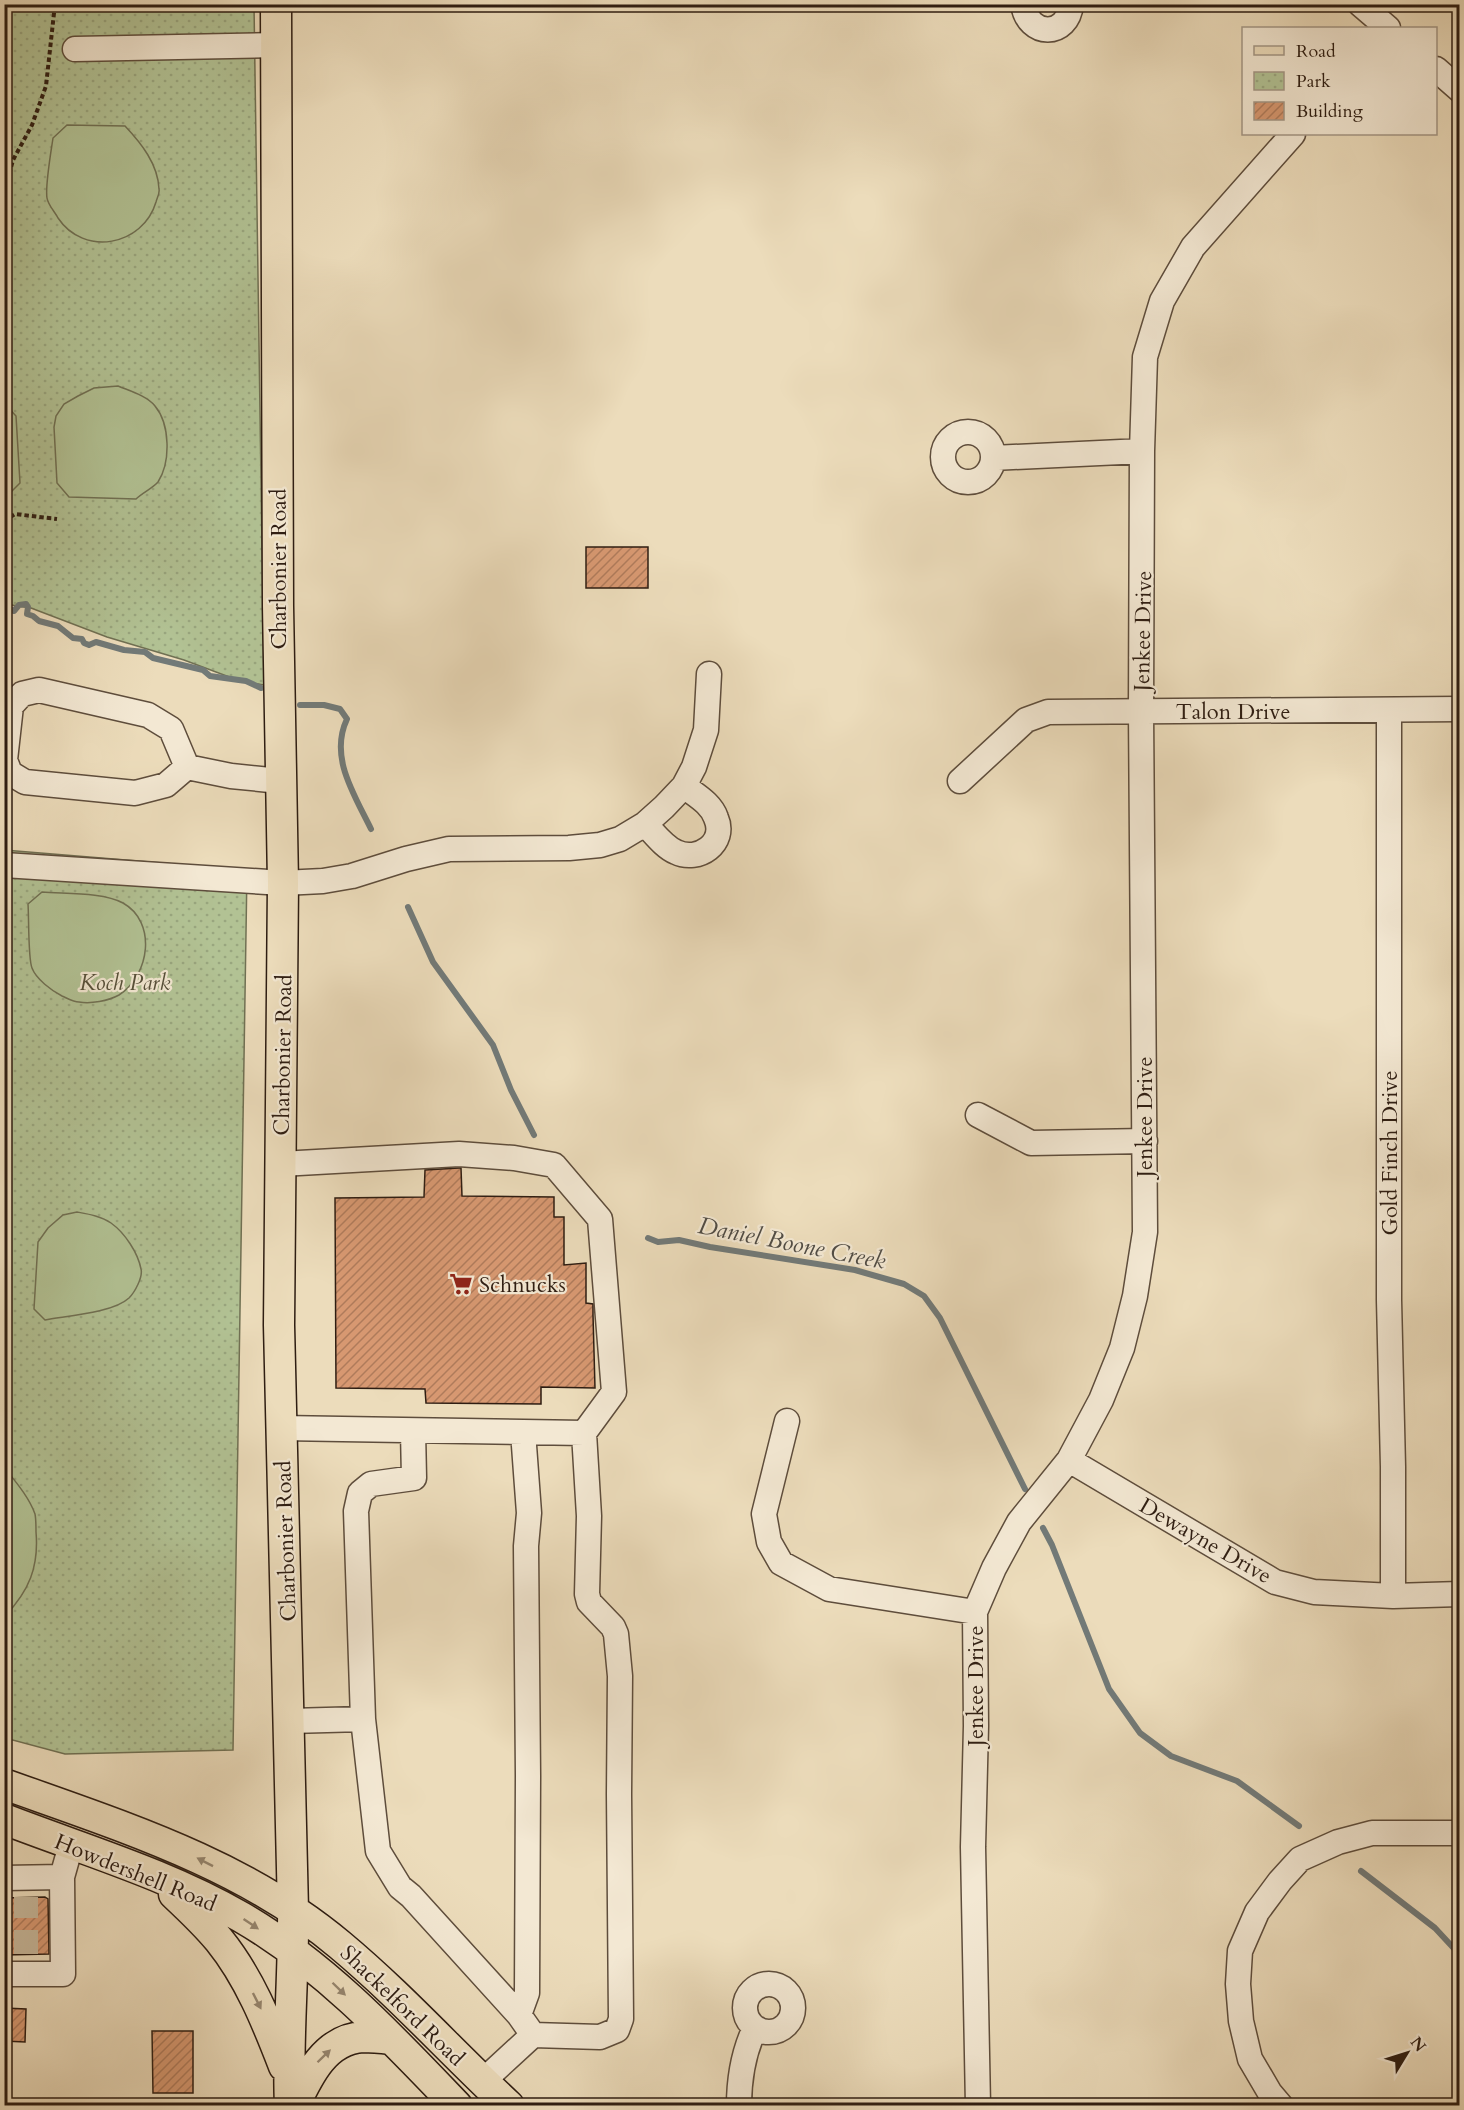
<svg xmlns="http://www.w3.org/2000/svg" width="1464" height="2110" font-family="Cardo,serif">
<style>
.park{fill:url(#park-dots);stroke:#707053;stroke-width:1.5}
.pitch{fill:#b2c294;stroke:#707053;stroke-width:1.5}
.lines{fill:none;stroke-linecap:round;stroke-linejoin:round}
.stream{stroke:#727a78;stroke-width:6}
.building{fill:url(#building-hatch);stroke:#2e1d12;stroke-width:1.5}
.minor-tunnel{stroke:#c6b699;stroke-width:24;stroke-dasharray:24 12;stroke-linecap:butt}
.minor-casing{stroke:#5e4d3c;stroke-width:27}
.major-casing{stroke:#2e1d12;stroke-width:33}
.path{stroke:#2e1d12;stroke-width:4;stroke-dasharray:4.5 3;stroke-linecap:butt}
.minor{stroke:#f3e8d3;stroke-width:24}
.major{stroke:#ecdcbb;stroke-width:30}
.oneway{fill:#96866f}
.labels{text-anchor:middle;stroke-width:4.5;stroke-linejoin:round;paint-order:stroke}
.street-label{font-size:22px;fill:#2e1d12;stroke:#f3e8d3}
.park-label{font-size:22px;font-style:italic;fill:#564f39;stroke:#f3e8d3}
.poi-label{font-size:22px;fill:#2e1d12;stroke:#f3e8d3;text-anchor:start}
.water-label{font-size:24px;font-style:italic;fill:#504c45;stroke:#f3e8d3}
</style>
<defs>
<pattern id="park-dots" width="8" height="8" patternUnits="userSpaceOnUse" patternTransform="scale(1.5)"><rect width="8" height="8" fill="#b2c294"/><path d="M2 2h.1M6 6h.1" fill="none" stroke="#99a67f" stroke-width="1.8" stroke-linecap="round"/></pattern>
<pattern id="building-hatch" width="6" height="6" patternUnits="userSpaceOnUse" patternTransform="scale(1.5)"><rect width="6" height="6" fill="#d79871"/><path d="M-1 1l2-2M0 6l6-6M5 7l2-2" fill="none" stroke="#af7b5b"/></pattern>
</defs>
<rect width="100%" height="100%" fill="#ecdcbb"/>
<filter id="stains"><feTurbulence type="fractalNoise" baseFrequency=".00333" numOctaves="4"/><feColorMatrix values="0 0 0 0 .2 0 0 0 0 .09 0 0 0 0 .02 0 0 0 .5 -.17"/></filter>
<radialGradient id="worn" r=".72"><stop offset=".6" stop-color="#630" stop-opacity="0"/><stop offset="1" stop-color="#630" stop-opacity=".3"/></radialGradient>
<path class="park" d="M64,4L65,7L114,4L254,5L264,685L240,681L184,660L107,637L31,608L5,604V5Z
M4,850L247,870L233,1750L65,1754L5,1738Z"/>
<path class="pitch" d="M67,125L125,126C141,143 158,164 159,189C160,193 157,198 156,202C143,246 84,257 58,218C55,212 48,205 47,198C45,186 51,152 53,138Z
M118,386C130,391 147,396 155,406C170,424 171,462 158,482C153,488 142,493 136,499L69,497L57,483L54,427L56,416L64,404L78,396L94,388Z
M5,404L16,416L20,483L6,497H4Z
M42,892C65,894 103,892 123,903C157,922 150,975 119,995C108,1001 91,1004 79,1002C73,1002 67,998 62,996C52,991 36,979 32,968C28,959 29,917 28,904Z
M77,1212C88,1214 101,1216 111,1223C125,1233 138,1253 141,1269C143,1277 135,1292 129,1298C113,1313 66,1316 45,1320L34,1309L38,1242L48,1228L63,1215Z
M4,1467C15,1481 29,1497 35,1514C36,1519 36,1527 36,1532C39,1567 29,1591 5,1616Z"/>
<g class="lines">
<path class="stream" d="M4,606L14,611L19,605L26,604L28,607L27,614L33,616L39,621L58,626L73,638L82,639L84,643L89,645L96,642L124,650L145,652L153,658L203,670L210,676L246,681L261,688
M300,705H324L340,709L347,719C329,757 354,794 371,829
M408,907L433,962L493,1045L511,1090L534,1135
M648,1238L658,1242L679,1240L710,1247L855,1270L904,1284L924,1296L940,1318L1025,1489
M1043,1528L1052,1545L1109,1689L1140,1733L1171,1756L1237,1781L1299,1826
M1361,1871L1435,1928L1460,1955"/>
</g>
<path class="building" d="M586,547H648V588H586Z
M459,1168H461L462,1196L554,1197V1217H564V1265L586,1263V1303L593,1304V1315L595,1388L541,1387V1404L426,1403L425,1389L336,1388L335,1198L424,1197L425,1170Z
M45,1897L48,1899L49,1954L4,1955V1898Z
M4,2008L26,2009L25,2042L4,2041Z
M152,2031H193V2093H153Z"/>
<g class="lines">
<path class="minor-tunnel" d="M26,1954V1897"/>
<g class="minor-casing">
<path id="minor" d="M1023,4C1028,38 1068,38 1071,4
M1360,4L1388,28
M75,49L276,45
M1436,69L1460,90
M943 457a25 25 0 1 1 50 0a25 25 0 1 1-50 0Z
M993,458L1142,451
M1389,711V1300L1393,1467V1596
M187,767L171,729L148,715L39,690L22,694L11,706L5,760L10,773L25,782L135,793L166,785L187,767L231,776L280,781
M960,781L1026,720L1048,712L1460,709
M645,824C654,833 664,847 676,852C698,863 727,843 716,818C711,803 695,795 684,786
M4,865L283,883L323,881L352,876L406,859L449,849L569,848L600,845L620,839L645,824L664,807L684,786L694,767L706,730L709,674
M978,1115L1031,1143L1145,1141
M281,1164L459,1154L514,1158L554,1165L600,1219L614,1392L584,1433L281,1428
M787,1421L764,1514L769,1542L781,1563L829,1589L975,1612
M413,1431L414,1478L371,1484L360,1493L356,1511L363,1719L378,1851L400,1887L411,1896L519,2015L533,2035
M1069,1460L1275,1582L1314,1592L1393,1596L1460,1594
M290,1721L363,1719
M4,1878L62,1877L71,1845
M4,1974H63L62,1877
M745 2008a24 24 0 1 1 48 0a24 24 0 1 1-48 0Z
M519,2015L527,1993L528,1776L526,1546L529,1513L523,1432
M483,2081L533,2035L600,2037L617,2030L621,2019L619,1794L620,1676L616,1634L613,1627L589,1602L587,1594L589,1516L584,1433
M739,2106C739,2080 744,2051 755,2028
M978,2106L973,1847L976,1726L975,1612L994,1568L1019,1522L1069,1460L1101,1400L1122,1348L1135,1296L1145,1232L1141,711L1142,451L1145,357L1162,301L1193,247L1293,134
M1281,2106L1270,2093L1250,2059L1241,2021L1238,1984L1240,1951L1257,1912L1280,1881L1300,1859L1338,1842L1372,1833H1460"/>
</g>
<g class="major-casing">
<path id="major" d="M276,4L278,606L283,883L279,1325L293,1910C294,1975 287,2041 290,2106
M4,1784C121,1826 244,1864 340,1945C400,1995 452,2053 509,2106
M4,1819C84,1850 167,1874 241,1917C324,1965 391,2037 457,2106
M174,1894C190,1909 205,1923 219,1940C249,1977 267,2022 284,2066
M294,2106C308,2076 325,2039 363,2037C373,2037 382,2038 391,2039"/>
</g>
<path class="path" d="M4,211L6,186L13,160L32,125L46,86L55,4
M4,521L15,514L57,519"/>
<use href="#minor" class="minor"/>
<use href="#major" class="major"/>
</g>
<defs><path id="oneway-solid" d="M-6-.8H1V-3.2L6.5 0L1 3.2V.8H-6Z" transform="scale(1.5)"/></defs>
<g class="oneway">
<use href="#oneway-solid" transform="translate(205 1862) rotate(-153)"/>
<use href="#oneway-solid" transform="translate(251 1924) rotate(34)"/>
<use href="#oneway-solid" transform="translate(339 1989) rotate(44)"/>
<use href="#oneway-solid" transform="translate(257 2001) rotate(63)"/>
<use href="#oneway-solid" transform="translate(324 2056) rotate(-44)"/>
</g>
<defs>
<g id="supermarket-bare" transform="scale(1.8)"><path d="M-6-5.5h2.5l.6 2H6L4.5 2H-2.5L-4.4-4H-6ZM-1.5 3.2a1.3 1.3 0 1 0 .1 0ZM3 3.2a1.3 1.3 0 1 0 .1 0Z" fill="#8f2418" stroke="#f3e8d3" stroke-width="2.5" paint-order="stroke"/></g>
</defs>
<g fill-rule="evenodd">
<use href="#supermarket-bare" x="461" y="1284"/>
</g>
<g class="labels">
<g class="street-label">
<text transform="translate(278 569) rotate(-90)" y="8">Charbonier Road</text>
<text transform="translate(1142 631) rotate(-89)" y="8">Jenkee Drive</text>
<text x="1233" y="719">Talon Drive</text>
<text transform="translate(282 1055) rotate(-89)" y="8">Charbonier Road</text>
<text transform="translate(1144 1117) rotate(-90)" y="8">Jenkee Drive</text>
<text transform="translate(1389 1153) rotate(-90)" y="8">Gold Finch Drive</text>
<text transform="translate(1206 1540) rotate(30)" y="8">Dewayne Drive</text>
<text transform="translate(285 1541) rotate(-92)" y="8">Charbonier Road</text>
<text transform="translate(975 1686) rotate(-90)" y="8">Jenkee Drive</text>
<text transform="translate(136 1872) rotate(22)" y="8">Howdershell Road</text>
<text transform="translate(403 2005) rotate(44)" y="8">Shackelford Road</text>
</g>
<g class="park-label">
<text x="125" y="990">Koch Park</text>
</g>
<g class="poi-label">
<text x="479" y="1292">Schnucks</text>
</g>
<g class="water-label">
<text transform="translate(792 1243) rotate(11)" y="8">Daniel Boone Creek</text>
</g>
</g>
<rect width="1464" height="2110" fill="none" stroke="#ecdcbb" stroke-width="24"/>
<rect x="6" y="6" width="1452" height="2098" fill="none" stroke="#2e1d12" stroke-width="3"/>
<rect x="12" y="12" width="1440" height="2086" fill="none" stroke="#2e1d12" stroke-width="1.5"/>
<rect x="1242" y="27" width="195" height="108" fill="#f3e8d3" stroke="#a49786" stroke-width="1.5"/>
<rect x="1254" y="46" width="30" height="9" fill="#ecdcbb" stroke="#a49786" stroke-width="1.5"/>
<text x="1296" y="57" font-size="18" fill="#2e1d12">Road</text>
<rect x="1254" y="72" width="30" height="18" fill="url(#park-dots)" stroke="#a49786" stroke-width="1.5"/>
<text x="1296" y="87" font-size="18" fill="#2e1d12">Park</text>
<rect x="1254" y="102" width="30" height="18" fill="url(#building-hatch)" stroke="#a49786" stroke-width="1.5"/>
<text x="1296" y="117" font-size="18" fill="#2e1d12">Building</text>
<g transform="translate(1407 2053) rotate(52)" stroke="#f3e8d3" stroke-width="4.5" paint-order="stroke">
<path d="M0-4.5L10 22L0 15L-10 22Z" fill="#2e1d12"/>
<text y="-9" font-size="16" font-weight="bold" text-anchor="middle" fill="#2e1d12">N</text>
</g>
<rect width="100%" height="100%" filter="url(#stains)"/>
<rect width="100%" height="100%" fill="url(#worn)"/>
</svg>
